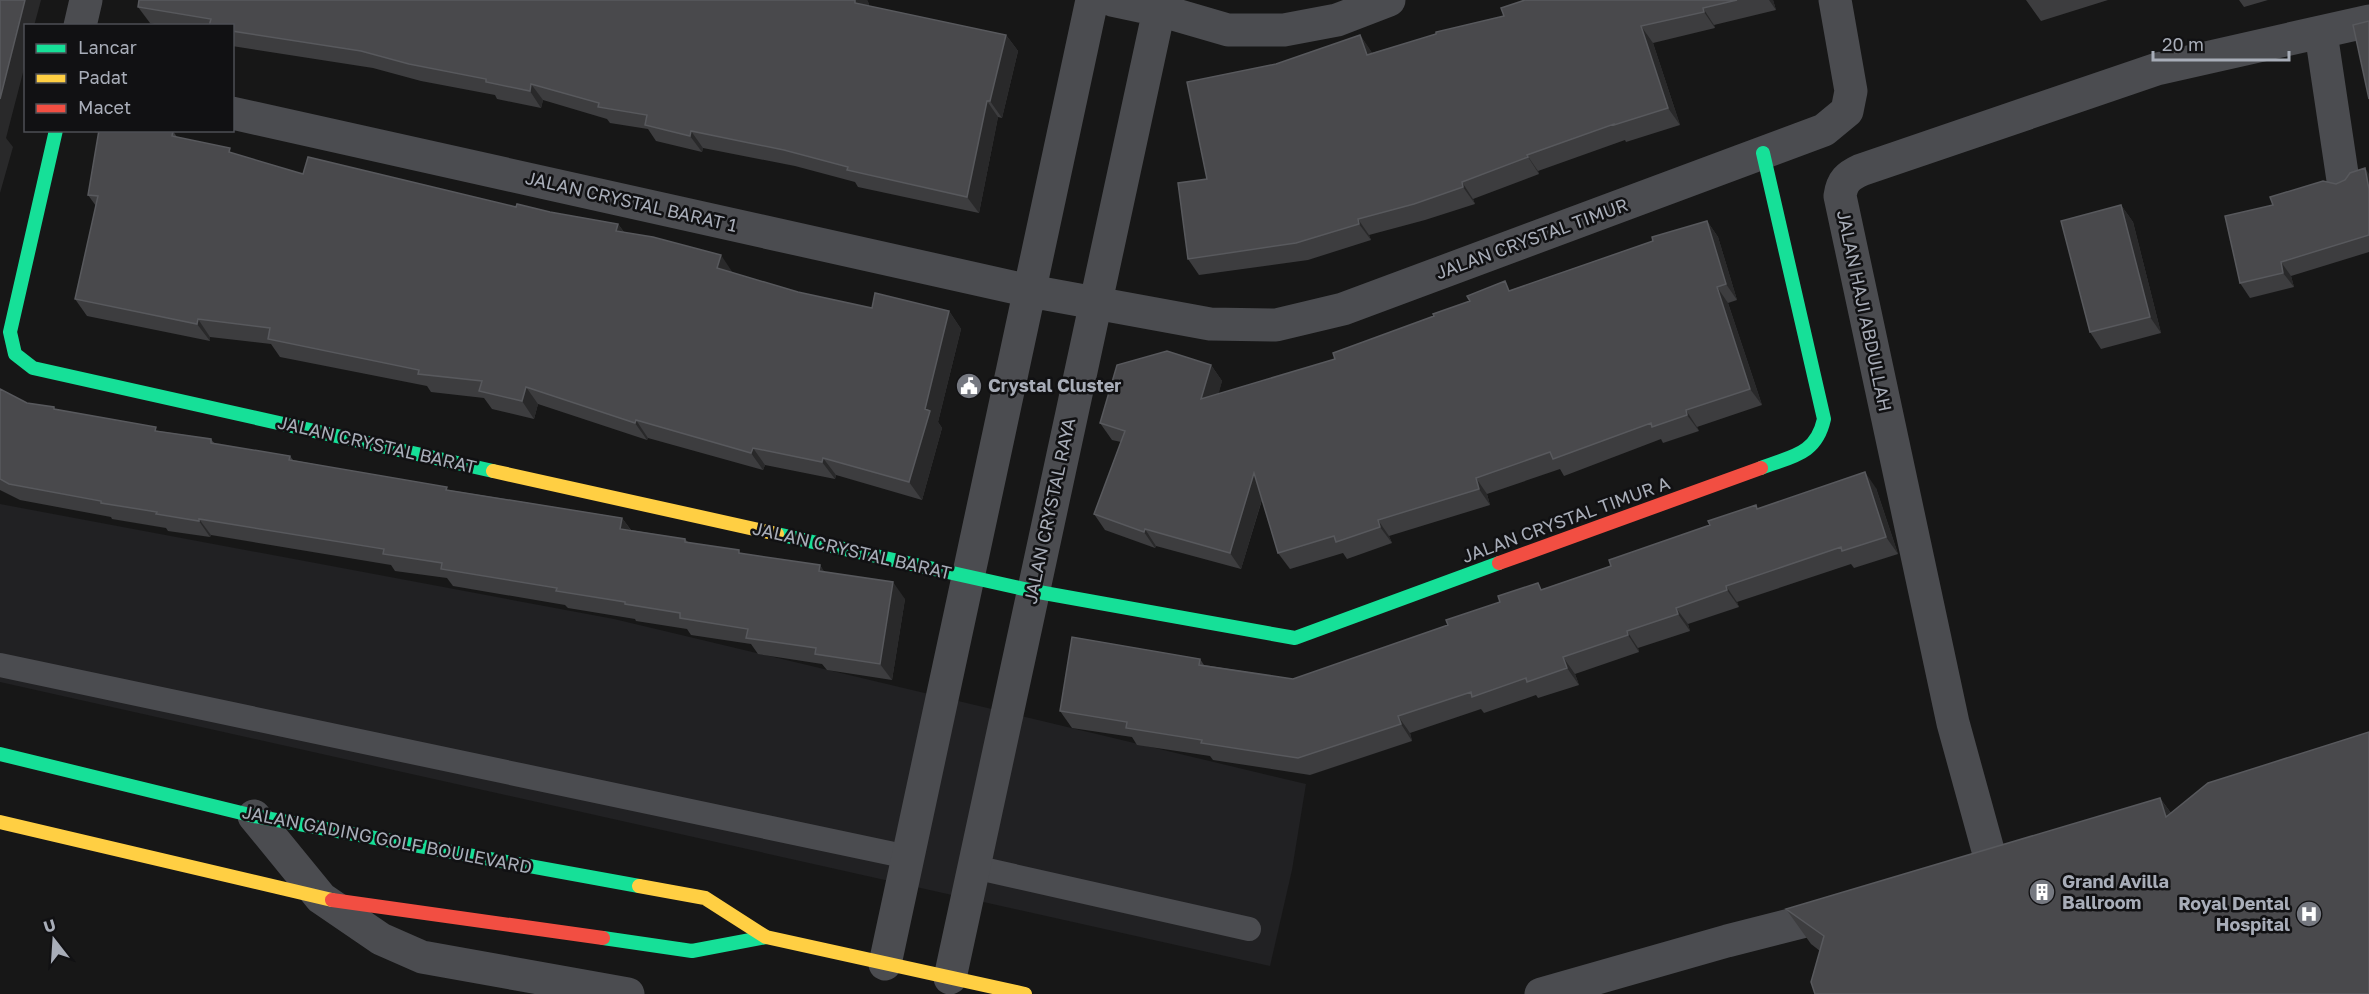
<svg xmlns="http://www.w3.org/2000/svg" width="2369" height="994" font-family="'Golos Text',sans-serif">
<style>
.built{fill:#212123}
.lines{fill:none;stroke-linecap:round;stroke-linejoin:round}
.lane{stroke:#4b4c50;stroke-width:24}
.street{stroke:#4b4c50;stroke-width:33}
.fast{stroke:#16e098;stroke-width:14}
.slow{stroke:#ffcf43;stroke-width:14}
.jam{stroke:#f24e42;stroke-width:14}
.wall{fill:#3d3d3f}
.shaded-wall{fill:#29292a}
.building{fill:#49494c;stroke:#58595d;stroke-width:1.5}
.labels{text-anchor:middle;stroke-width:5;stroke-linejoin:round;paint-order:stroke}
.street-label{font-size:18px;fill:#a8adb8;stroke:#111113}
.poi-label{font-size:18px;font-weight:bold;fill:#a8adb8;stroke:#111113;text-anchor:start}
</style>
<rect width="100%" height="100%" fill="#171717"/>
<path class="built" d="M0,504L614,619L1306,784L1292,870L1270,966L0,682Z"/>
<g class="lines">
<path class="lane" d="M0,665L908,857
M974,867L1249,929"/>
<path class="street" d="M1112,0L1159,10L1228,30H1284L1337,20L1389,0
M80,26L86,0
M2321,33L2343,180
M232,113L1030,291L1210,324L1276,325L1343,309L1824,130L1847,111L1851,91L1835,0
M254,816L321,898L381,939L422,957L628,994
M1994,872L1953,723L1840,196C1842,181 1848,176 1861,170L2157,69L2369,21
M885,964L1092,0
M950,978L1159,10
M1541,994L1727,941L1841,912"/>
<path class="fast" d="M56,130L10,332L15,354L33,368L493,471
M1761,468C1792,456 1816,455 1824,419L1763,153
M777,534L1033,591L1295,638L1499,563
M0,754L254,816L639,886
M603,938L692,951L766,937"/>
<path class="slow" d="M493,471L777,534
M0,822L332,900
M639,886L705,898L766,937L1025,994"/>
<path class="jam" d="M1499,563L1761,468
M332,900L603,938"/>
</g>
<path class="wall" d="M139,0H867L869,4V6L1006,35L1018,51L1002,118L998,117L979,213L858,187L855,182L795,166L703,148L702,152L656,141L648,129L610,123L607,119L543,100L541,108L497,99L495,95L421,81L373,68L232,46V26H163L150,23L138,7Z
M1525,0H1773L1776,10L1714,25L1715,28L1653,43L1680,125L1626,142L1625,140L1538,171L1539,174L1473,199L1475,204L1425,220L1369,235L1371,240L1308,260L1199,275L1188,259L1207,179L1276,64L1360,35L1372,53L1504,16Z
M2026,0H2108L2041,21Z
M2239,0H2268L2244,7Z
M173,131L177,137L303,174L550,212L618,224L624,232L733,273L798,292L872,308L949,311L961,329L938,422L942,428L922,500L836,475L835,479L765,465L763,470L648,438L647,440L538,404L534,419L492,409L484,398L431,392L427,386L280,357L271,344L210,337V341L87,316L75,299L96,206L88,195Z
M2369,174V252L2291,276L2294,287L2250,298L2240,283L2336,184Z
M2121,205L2133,222L2161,333L2101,349L2090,332Z
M1707,221L1718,237L1737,300L1728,303L1762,405L1697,427L1699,431L1663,443L1661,439L1564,476L1560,469L1487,494L1490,505L1389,536L1392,543L1347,559L1343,553L1290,569L1278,553L1262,500L1241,569L1156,546L1155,548L1105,530L1094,514L1121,442L1112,440L1100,423L1211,365L1222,381L1218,394L1335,359L1511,290L1653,241Z
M0,389L27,403L56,410L159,431L211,439L215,444L290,456L293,460L449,490L622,518L631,530L685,539L688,542L741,554L820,565L824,572L905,599L892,680L827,670L822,664L758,654L751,644L691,635L687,629L636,621L635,619L568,608L565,605L453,586L447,578L395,571L391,565L211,535L210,537L168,531L166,528L112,519L111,517L20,500L0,490Z
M1876,488L1898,554L1854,568L1851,564L1737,602L1739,607L1688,624L1690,631L1638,648L1639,652L1575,674L1579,685L1538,698L1536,695L1484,713L1481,709L1410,733L1412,741L1310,775L1213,760L1210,756L1137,745L1132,737L1072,728L1060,711L1200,659L1204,665L1293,679L1448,625L1543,589L1611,566L1758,508Z
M2369,732L1811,982L1820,951L1811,944L1786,909L2160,798L2171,813Z"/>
<path class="shaded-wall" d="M25,0H41L34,26H26V61L6,138L13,147L0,193V99Z
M855,0H867L869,4L866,19L855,3Z
M1769,0H1773L1776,10Z
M1703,8L1714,25L1715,28L1704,12Z
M1641,26L1653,43L1680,125L1668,108Z
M1006,35L1018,51L1002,118L990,101Z
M1360,35L1371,51L1378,71L1367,55Z
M531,84L543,100L541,108L530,91Z
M987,101L998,117L979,213L967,197Z
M691,131L703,148L702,152L690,136Z
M1527,155L1538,171L1539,174L1528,157Z
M2365,168L2369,174V189Z
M1462,182L1473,199L1475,204L1463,187Z
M2121,205L2133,222L2161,333L2150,317Z
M1358,219L1369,235L1371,240L1359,224Z
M1707,221L1718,237L1737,300L1726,284Z
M618,224L630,241L616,231Z
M721,255L733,273L717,268Z
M2281,262L2291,276L2294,287L2283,273Z
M1717,287L1728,303L1762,405L1750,389Z
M949,311L961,329L938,422L942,428L922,500L909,482L925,409Z
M198,319L210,337V341L197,324Z
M1211,365L1222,381L1213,416L1201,399Z
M526,387L538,404L534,419L522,401Z
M1686,410L1697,427L1699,431L1687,415Z
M636,420L648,438L647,440L635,423Z
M753,448L765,465L763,470L751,453Z
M823,458L836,475L835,479L822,462Z
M1865,472L1876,488L1898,554L1886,537Z
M1254,473L1265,489L1241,569L1230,553Z
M1476,478L1487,494L1490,505L1479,489Z
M622,518L634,535L620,529Z
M199,519L211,535L210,537L199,521Z
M1378,520L1389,536L1392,543L1380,527Z
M1145,529L1156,546L1155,548L1144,532Z
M820,565L831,582L819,571Z
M893,582L905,599L892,680L880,664Z
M1726,586L1737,602L1739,607L1727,590Z
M1676,608L1688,624L1690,631L1678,614Z
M1627,631L1638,648L1639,652L1628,635Z
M1563,657L1575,674L1579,685L1567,668Z
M1398,716L1410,733L1412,741L1401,724Z
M2160,798L2185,833L2166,817Z"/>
<path class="building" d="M0,0H25L0,99Z
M139,0H855V3L1006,35L990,101H987L967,197L847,170L848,167L784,150L691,131L690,136L645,125L647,115L598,107L599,103L531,84L530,91L486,82V79L409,64L361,51L232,31V26H209L211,19L138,7Z
M1525,0H1737L1703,8L1704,12L1641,26L1668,108L1614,125V124L1527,155L1528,157L1462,182L1463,187L1414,204L1358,219L1359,224L1296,243L1188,259L1178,183L1207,179L1187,82L1276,64L1360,35L1367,55L1436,34V32L1504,16L1501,8Z
M2369,21V99L2353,25Z
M99,130L173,131L172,136L230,148L229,152L303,174L308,157L516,207L517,204L550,212L618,224L616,231L653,237L721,255L717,268L798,292L872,308L875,293L949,311L925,409L930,411L909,482L823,458L822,462L753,448L751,453L636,420L635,423L526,387L522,401L479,391L482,381L418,374L419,370L268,339L270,328L198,319L197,324L75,299L98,196L88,195Z
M2365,168L2369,189V235L2281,262L2283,273L2240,283L2225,216L2273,205L2270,197L2323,181L2336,184L2345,180L2350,173Z
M2121,205L2150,317L2090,332L2061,221Z
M1707,221L1726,284L1717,287L1750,389L1686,410L1687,415L1652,427L1651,423L1553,459L1550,452L1476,478L1479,489L1378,520L1380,527L1336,542L1334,536L1278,553L1254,473L1230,553L1145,529L1144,532L1094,514L1125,431L1100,423L1117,365L1167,351L1211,365L1201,399L1335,359L1333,353L1434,316L1433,314L1470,301L1467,296L1505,281L1509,291L1653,241L1652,237Z
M0,389L27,403L54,407V409L156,427L155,431L211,439V443L290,456L289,460L447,487L446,490L622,518L620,529L685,539V542L739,550V553L820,565L819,571L893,582L880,664L815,654L816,648L746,638L748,629L680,618V613L625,604V602L556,591L557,588L441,569L442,563L383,554L384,549L199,519V521L156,514L157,512L101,503V501L9,484L0,479Z
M1865,472L1886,537L1842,551L1841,547L1726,586L1727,590L1676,608L1678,614L1627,631L1628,635L1563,657L1567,668L1527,682L1526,678L1472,697L1471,692L1398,716L1401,724L1298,758L1201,743L1202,740L1126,728L1127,722L1060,711L1072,637L1200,659L1199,665L1293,679L1448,625L1446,620L1500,602L1498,596L1538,583L1541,590L1611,566L1609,560L1710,525L1708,521L1756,505L1757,509Z
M2369,732V994H1815L1811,982L1824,936L1786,909L2160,798L2166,817L2208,783Z"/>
<defs>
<g id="civic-disc" transform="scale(1.35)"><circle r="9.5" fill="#757880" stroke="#111113"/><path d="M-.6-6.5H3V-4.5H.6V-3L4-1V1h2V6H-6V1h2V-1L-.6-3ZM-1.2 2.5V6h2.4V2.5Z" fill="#fff"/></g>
<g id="building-disc" transform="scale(1.35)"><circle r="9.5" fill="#757880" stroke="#111113"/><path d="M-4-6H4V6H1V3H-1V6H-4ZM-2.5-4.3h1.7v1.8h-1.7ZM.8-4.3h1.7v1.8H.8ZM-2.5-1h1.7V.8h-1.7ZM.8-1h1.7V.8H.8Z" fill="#fff"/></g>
<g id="hospital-disc" transform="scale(1.35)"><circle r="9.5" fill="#757880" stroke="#111113"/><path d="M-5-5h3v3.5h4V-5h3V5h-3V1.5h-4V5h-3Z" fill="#fff"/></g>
</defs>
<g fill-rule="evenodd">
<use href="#civic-disc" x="969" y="386"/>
<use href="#building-disc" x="2042" y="892"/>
<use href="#hospital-disc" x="2309" y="914"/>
</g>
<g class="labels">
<g class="street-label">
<text transform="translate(631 202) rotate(13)" y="6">JALAN CRYSTAL BARAT 1</text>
<text transform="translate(1532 239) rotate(-20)" y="6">JALAN CRYSTAL TIMUR</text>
<text transform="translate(1864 311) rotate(78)" y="6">JALAN HAJI ABDULLAH</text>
<text transform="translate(377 445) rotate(13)" y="6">JALAN CRYSTAL BARAT</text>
<text transform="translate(1050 511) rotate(-78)" y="6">JALAN CRYSTAL RAYA</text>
<text transform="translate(1566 520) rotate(-20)" y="6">JALAN CRYSTAL TIMUR A</text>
<text transform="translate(852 551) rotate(13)" y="6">JALAN CRYSTAL BARAT</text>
<text transform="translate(387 840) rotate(11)" y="6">JALAN GADING GOLF BOULEVARD</text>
</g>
<g class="poi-label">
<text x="988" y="392">Crystal Cluster</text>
<text x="2062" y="888">Grand Avilla<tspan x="2062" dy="21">Ballroom</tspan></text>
<text x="2290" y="910" text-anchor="end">Royal Dental<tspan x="2290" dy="21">Hospital</tspan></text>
</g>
</g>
<rect x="24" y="24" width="210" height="108" fill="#111113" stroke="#4d4f55" stroke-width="1.5"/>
<rect x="36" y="44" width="30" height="9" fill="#16e098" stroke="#4d4f55" stroke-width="1.5"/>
<text x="78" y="54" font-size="18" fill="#a8adb8">Lancar</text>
<rect x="36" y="74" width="30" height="9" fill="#ffcf43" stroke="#4d4f55" stroke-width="1.5"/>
<text x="78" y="84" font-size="18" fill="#a8adb8">Padat</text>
<rect x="36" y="104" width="30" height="9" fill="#f24e42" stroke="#4d4f55" stroke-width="1.5"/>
<text x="78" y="114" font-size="18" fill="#a8adb8">Macet</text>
<g transform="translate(54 940) rotate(343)" stroke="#111113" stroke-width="4.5" paint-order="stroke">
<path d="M0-4.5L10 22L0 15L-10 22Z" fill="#a8adb8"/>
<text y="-9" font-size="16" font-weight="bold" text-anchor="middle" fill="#a8adb8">U</text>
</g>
<path d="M2153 51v9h136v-9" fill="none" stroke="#a8adb8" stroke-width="3"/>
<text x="2162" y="51" font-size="18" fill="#a8adb8" stroke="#111113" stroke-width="4.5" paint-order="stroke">20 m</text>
</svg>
